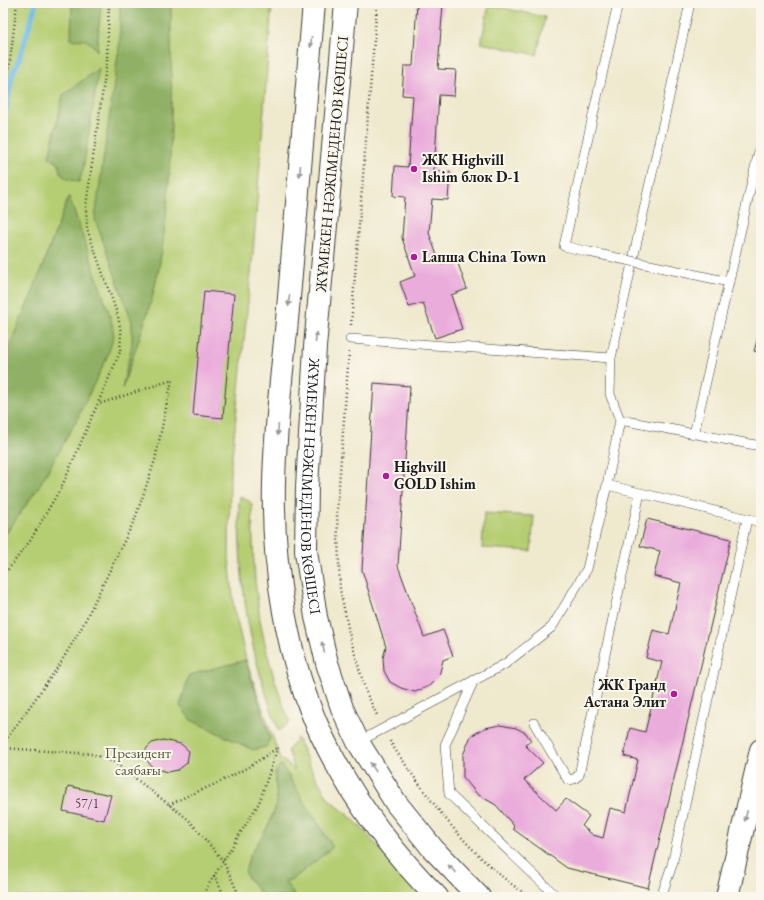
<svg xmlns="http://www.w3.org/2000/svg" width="764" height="900" font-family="'EB Garamond',serif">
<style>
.green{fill:#b6ce73;stroke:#697548}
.forest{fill:#90b165;stroke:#566640}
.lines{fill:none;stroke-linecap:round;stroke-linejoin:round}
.stream{stroke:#6cbae6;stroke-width:5.5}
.building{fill:#eaacdb}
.lane-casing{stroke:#3c3b37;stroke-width:10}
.secondary-casing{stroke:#3c3b37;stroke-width:24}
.path{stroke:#3c3b37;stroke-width:2.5;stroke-dasharray:1 3;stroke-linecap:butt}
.lane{stroke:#fff;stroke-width:9}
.secondary{stroke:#fff;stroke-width:22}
.lane-bridge-casing{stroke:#3c3b37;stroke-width:10;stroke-linecap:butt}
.lane-bridge{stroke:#fff;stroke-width:9}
.oneway{fill:#999}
.poi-dot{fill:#b5179e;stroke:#fbf7ec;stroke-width:1.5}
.labels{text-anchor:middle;stroke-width:4;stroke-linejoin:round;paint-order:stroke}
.number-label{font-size:13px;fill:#50404c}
.poi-label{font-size:15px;font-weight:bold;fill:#1c1c1c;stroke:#fbf7ec;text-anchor:start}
.street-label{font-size:15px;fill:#1c1c1c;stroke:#fbf7ec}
.park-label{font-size:15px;fill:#525a3a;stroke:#fbf7ec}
</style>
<rect width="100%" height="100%" fill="#fbf7ec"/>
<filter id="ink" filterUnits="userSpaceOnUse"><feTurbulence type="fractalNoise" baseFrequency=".025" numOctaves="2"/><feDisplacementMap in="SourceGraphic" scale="8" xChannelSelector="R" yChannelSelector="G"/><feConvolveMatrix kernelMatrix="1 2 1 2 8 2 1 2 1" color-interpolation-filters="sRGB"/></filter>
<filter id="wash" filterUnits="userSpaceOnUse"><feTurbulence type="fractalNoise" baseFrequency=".012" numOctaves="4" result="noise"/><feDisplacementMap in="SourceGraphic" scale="16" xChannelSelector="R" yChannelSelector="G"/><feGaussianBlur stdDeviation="0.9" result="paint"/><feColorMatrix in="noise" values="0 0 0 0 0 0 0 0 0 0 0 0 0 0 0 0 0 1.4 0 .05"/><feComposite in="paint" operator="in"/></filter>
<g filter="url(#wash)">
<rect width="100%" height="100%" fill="#efe9ce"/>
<path class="green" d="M3,3H272L253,254L230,475L229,557L234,608L246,660L280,758L295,770L288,750L297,738L313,772L329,799L355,821L423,897H3Z
M489,5L545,17L537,55L481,43Z
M240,497L249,501L252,504C253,538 253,571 258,605C262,640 276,689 290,722L279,731C249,653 239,587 239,504Z
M484,513L534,516L531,551L482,548Z"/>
<path class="forest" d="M72,3H101L97,51C88,39 86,39 71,40Z
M120,3H171C171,85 174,168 162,249C156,297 137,344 122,389L132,344V322L95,219L120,40Z
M99,68L83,170L79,182L67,179L60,173L59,164L49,157L63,95Z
M69,196L111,319L114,336L107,357L74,425L38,488L3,538V360L31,296Z
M246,660L270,738L266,747L253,750L191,720L180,706L189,675Z
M281,764L333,847L292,880L285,881L295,897H263L245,874L249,857L267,828L277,804L275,773Z"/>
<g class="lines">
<path class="stream" d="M3,128L12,75L19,60L36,3"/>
</g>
<g id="blocks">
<path class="building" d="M417,3H443L438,69L456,70L454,96L439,95L434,171L450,172L448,200L432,199L429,233L440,264L456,258L467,289L451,295L462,329L435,338L423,303L409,307L400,282L415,276L402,238L405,197L393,196L395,166L408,167L413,96L402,95L404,66H413Z
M204,291L234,294L223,418L193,415Z
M761,326V353L754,351Z
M374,383L410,386L398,566L424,637L443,630L453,656L443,660L439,676L429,686L415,692L401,688L390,682L384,671L383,658L386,647L362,570Z
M647,519L731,539L648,888L567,868L513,829L514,826L496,805L477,794L463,777V755L471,736L485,728L500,725L516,728L526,733L531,741L525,745L543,763L524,780L556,810L566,799L589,816L582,826L593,835L603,838L610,808L626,812L638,760L624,756L630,728L645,732L662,662L646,658L653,630L669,634L681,583L654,576L660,551L640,546Z
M163,740L181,744L189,751L187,763L178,770L168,772L152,767L145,758L146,749L152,743Z
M68,786L111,795L104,820L63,811Z"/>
</g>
</g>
<g filter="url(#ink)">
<use href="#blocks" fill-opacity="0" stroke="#3c3b37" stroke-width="1"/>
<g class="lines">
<g class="lane-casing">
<path id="lane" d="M589,252L564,246L618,3
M664,268L729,282
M350,339L611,358
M620,420L610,394L611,358L690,3
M694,434L761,142
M761,446L620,420L607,485L761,522
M474,680L445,745L449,794L555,895L563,897
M534,723L568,780L574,779L579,775L640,493
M358,742L505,664L552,627L587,569L607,485
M661,897L672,865L747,519"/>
</g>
<g class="secondary-casing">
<g id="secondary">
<path d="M314,3C305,105 297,207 288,309C283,366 275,425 274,483C272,565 287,662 322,736C350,795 391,851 437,897"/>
<path id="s1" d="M346,3L315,347L307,487L306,551L316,617L327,663L342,708L358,742L396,803L433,849L479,897"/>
<path d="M727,897L761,750"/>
</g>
</g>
<path class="path" d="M3,104L7,86L17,3
M351,325L377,3
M349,352L337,512L340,589L350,637L366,692L378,717
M3,576L30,541L63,484L120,352L121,333L118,316L87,229L86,206L107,61L109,3
M390,741C396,752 405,763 412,774C445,821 482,866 530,897
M3,744L58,667L82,627L135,519L155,460L172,380L99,404
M3,748L92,754L114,762L189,820L223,861L240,897
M169,805C181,798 193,794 206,788C232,777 255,764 278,747
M214,875L225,897
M201,897L259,803L278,747"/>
<use href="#lane" class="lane"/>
<use href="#secondary" class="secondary"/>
<g class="lane-bridge-casing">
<path id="lane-bridge" d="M589,252L664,268"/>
</g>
<use href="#lane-bridge" class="lane-bridge"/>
</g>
<defs><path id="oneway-solid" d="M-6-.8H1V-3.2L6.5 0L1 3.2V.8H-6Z"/></defs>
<g class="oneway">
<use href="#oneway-solid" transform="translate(311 42) rotate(95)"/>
<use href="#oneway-solid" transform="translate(300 171) rotate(95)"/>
<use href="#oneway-solid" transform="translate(289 301) rotate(95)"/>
<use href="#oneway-solid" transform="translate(316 337) rotate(-85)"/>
<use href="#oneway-solid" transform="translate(278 430) rotate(94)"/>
<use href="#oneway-solid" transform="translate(323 647) rotate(-104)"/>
<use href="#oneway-solid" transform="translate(373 767) rotate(-122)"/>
<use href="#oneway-solid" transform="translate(746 816) rotate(103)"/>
<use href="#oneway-solid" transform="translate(452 869) rotate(-134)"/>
</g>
</g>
<g class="poi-dot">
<circle cx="414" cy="169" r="4"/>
<circle cx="414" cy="257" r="4"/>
<circle cx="386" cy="476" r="4"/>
<circle cx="674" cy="694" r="4"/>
</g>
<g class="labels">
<g class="number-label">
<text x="87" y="808">57/1</text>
</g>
<g class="poi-label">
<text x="422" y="165">ЖК Highvill<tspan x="422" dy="17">Ishim блок D-1</tspan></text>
<text x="422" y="262">Lапша China Town</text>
<text x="394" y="472">Highvill<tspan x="394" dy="17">GOLD Ishim</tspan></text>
<text x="666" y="690" text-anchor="end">ЖК Гранд<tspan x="666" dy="17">Астана Элит</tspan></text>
</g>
<g class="street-label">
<text transform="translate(332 164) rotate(-85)" y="5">ЖҰМЕКЕН НӘЖІМЕДЕНОВ КӨШЕСІ</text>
<text dy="5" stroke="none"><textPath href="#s1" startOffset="485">ЖҰМЕКЕН НӘЖІМЕДЕНОВ КӨШЕСІ</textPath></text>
</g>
<g class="park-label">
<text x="138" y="758">Президент<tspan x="138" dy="17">саябағы</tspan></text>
</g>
</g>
<rect width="764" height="900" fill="none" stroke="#fbf7ec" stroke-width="16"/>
</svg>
